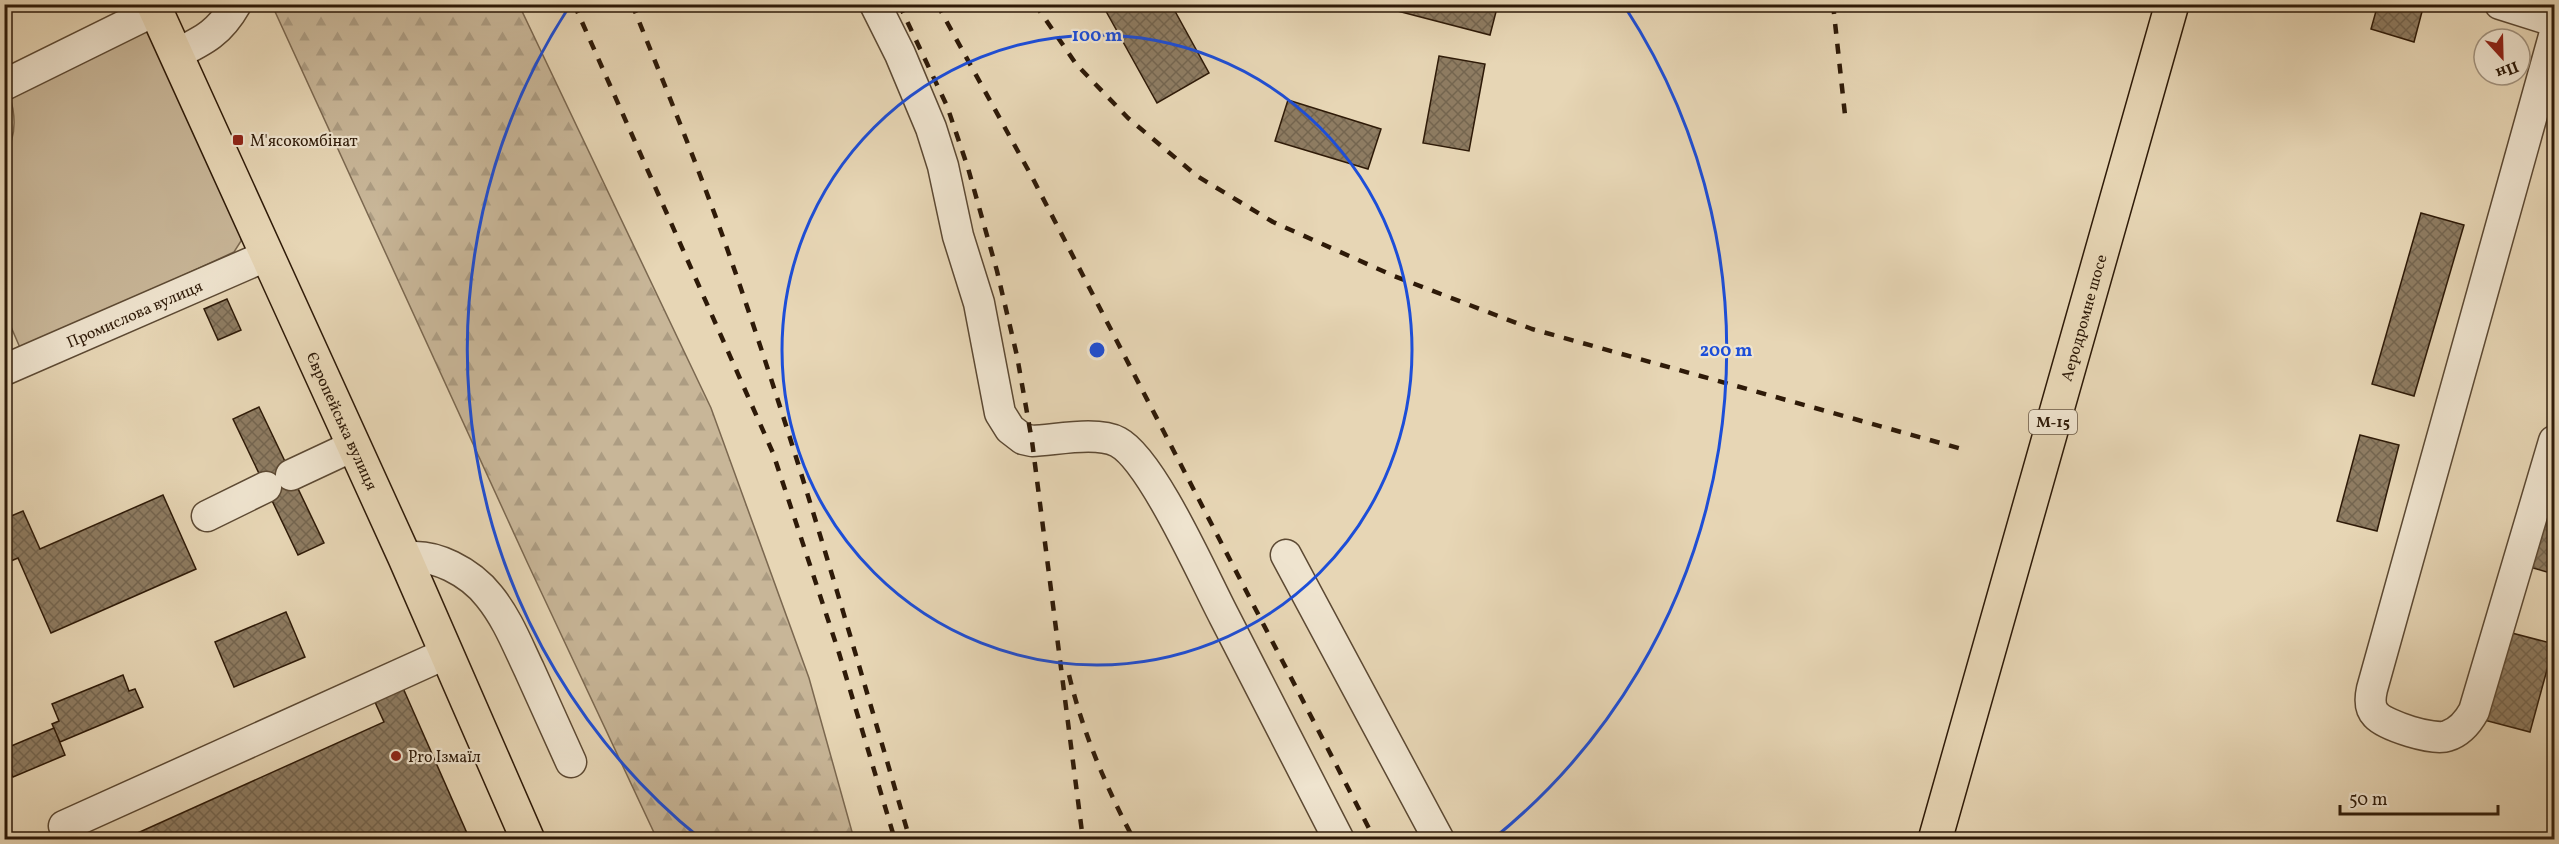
<svg xmlns="http://www.w3.org/2000/svg" width="2559" height="844" font-family="Vollkorn,serif">
<style>
.grass{fill:#c8b698;stroke:#7b6850;stroke-width:1.5}
.forest{fill:url(#forest-firs);stroke:#7b6850;stroke-width:1.5}
.building{fill:url(#building-cross-hatch);stroke:#2e1a08;stroke-width:1.5}
.lines{fill:none;stroke-linecap:round;stroke-linejoin:round}
.minor-casing{stroke:#5c4933;stroke-width:33}
.major-casing{stroke:#2e1a08;stroke-width:36}
.highway-casing{stroke:#2e1a08;stroke-width:36}
.minor{stroke:#efe4cf;stroke-width:30}
.major{stroke:#e7d6b5;stroke-width:33}
.highway{stroke:#e7d6b5;stroke-width:33}
.rail{stroke:#2e1a08;stroke-width:4.5;stroke-dasharray:10 10;stroke-linecap:butt}
.ring{fill:none;stroke:#1d4ed8;stroke-width:3}
.poi-dot{fill:#8f2418;stroke:#efe4cf;stroke-width:2}
.labels{text-anchor:middle;stroke-width:4.5;stroke-linejoin:round;paint-order:stroke}
.shield{fill:#efe4cf;stroke:#685744;stroke-width:1.5}
.shield-label{font-size:15px;font-weight:bold;fill:#2e1a08}
.poi-label{font-size:16px;fill:#2e1a08;stroke:#efe4cf;text-anchor:start}
.street-label{font-size:16px;fill:#2e1a08;stroke:#efe4cf}
.centre{fill:#1d4ed8;stroke:#efe4cf;stroke-width:3}
.ring-label{font-size:18px;text-anchor:middle;font-weight:bold;fill:#1d4ed8;stroke:#efe4cf;stroke-width:4.5;stroke-linejoin:round;paint-order:stroke}
</style>
<defs>
<pattern id="forest-firs" width="22" height="20" patternUnits="userSpaceOnUse" patternTransform="scale(1.5)"><rect width="22" height="20" fill="#c8b698"/><path d="M5 1l3.5 6h-7zM16 11l3.5 6h-7z" fill="#ac9c82"/></pattern>
<pattern id="building-cross-hatch" width="8" height="8" patternUnits="userSpaceOnUse" patternTransform="scale(1.5)"><rect width="8" height="8" fill="#8e7c62"/><path d="M0 0l8 8M0 8l8-8" fill="none" stroke="#74654f"/></pattern>
</defs>
<rect width="100%" height="100%" fill="#e7d6b5"/>
<filter id="stains"><feTurbulence type="fractalNoise" baseFrequency=".00333" numOctaves="4"/><feColorMatrix values="0 0 0 0 .2 0 0 0 0 .09 0 0 0 0 .02 0 0 0 .5 -.17"/></filter>
<radialGradient id="worn" r=".72"><stop offset=".6" stop-color="#630" stop-opacity="0"/><stop offset="1" stop-color="#630" stop-opacity=".3"/></radialGradient>
<path class="grass" d="M150,25L240,233L241,241L234,252L21,350L5,313L4,156C17,137 16,115 9,94Z"/>
<path class="forest" d="M272,5H519L711,408L809,678L854,839H657L528,564Z"/>
<path class="building" d="M1102,4H1171L1209,73L1157,103Z
M1383,4H1498L1490,35L1382,7Z
M2378,4H2424L2414,42L2371,29Z
M1439,56L1485,64L1469,151L1423,143Z
M1288,100L1381,129L1368,169L1275,141Z
M2421,213L2464,225L2414,396L2372,384Z
M227,299L241,330L218,340L204,309Z
M259,407L324,543L298,555L233,419Z
M2360,435L2399,445L2377,531L2337,521Z
M2554,478V574L2526,566Z
M163,495L196,569L51,633L18,558L6,563L4,559V519L23,511L40,549Z
M286,612L305,657L234,687L215,642Z
M2508,632L2554,644L2530,732L2484,720Z
M123,675L129,691L135,689L143,707L60,742L52,724L59,721L52,704Z
M403,688L470,840H122L384,722L374,700Z
M54,728L65,755L13,777L4,757V749Z"/>
<g class="lines">
<g class="minor-casing">
<g id="minor">
<path d="M875,4L900,54L931,128L943,166L958,236L979,303L1000,413L1010,429L1023,439L1032,441C1056,440 1097,431 1118,442C1152,460 1204,578 1224,616C1262,691 1301,765 1339,840"/>
<path d="M2500,4L2554,21"/>
<path d="M2554,36L2372,689C2370,698 2369,708 2376,715C2386,726 2434,741 2447,736C2460,732 2468,722 2474,711L2554,441"/>
<path d="M176,54C205,40 220,32 236,4"/>
<path d="M4,85L156,10"/>
<path id="s1" d="M4,370L266,256"/>
<path d="M291,475L353,446"/>
<path d="M207,516L266,487"/>
<path d="M1286,555L1439,840"/>
<path d="M405,558C434,552 471,573 489,596C507,618 517,644 529,669C543,700 557,731 571,762"/>
<path d="M70,840L64,826L445,654"/>
</g>
</g>
<g class="major-casing">
<g id="major">
<path id="s2" d="M153,4L405,558L528,840"/>
</g>
</g>
<g class="highway-casing">
<g id="highway">
<path id="s3" d="M1935,840L2172,4"/>
</g>
</g>
<use href="#minor" class="minor"/>
<use href="#major" class="major"/>
<use href="#highway" class="highway"/>
<path class="rail" d="M574,4L773,453L839,653L895,840
M632,4C663,81 695,159 723,237C793,435 851,638 910,840
M899,4L947,106L968,168L997,271L1017,356L1032,441L1083,840
M937,4L1032,177L1375,840
M1035,4L1076,64L1128,118L1197,176L1273,222L1394,276L1532,329L1962,449
M1833,4L1845,115
M1069,675C1083,733 1106,787 1134,840"/>
</g>
<g class="ring">
<circle cx="1097" cy="350" r="315"/>
<path d="M701 839A629 629 0 0 1 569 7M1625 7A629 629 0 0 1 1493 839"/>
</g>
<g class="poi-dot">
<rect x="232" y="134" width="12" height="12" rx="3"/>
<circle cx="396" cy="756" r="6"/>
</g>
<g class="labels">
<rect class="shield" x="2029" y="410" width="48" height="24" rx="4.5"/>
<g class="shield-label">
<text x="2053" y="427">М-15</text>
</g>
<g class="poi-label">
<text x="250" y="146">М'ясокомбінат</text>
<text x="408" y="762">Pro Ізмаїл</text>
</g>
<g class="street-label">
<text dy="6" stroke="none"><textPath href="#s1" startOffset="142">Промислова вулиця</textPath></text>
<text dy="6" stroke="none"><textPath href="#s3" startOffset="543">Аеродромне шосе</textPath></text>
<text dy="6" stroke="none"><textPath href="#s2" startOffset="458">Європейська вулиця</textPath></text>
</g>
</g>
<circle cx="1097" cy="350" r="9" class="centre"/>
<g class="ring-label">
<text x="1097" y="41">100 m</text>
<text x="1726" y="356">200 m</text>
</g>
<rect width="2559" height="844" fill="none" stroke="#e7d6b5" stroke-width="24"/>
<rect x="6" y="6" width="2547" height="832" fill="none" stroke="#2e1a08" stroke-width="3"/>
<rect x="12" y="12" width="2535" height="820" fill="none" stroke="#2e1a08" stroke-width="1.5"/>
<g transform="translate(2502 57) rotate(158)"><circle r="28" fill="#efe4cf" stroke="#a2937f" stroke-width="1.5"/>
<path d="M0-4.5L10 22L0 15L-10 22Z" fill="#8f2418"/>
<text y="-9" font-size="16" font-weight="bold" text-anchor="middle" fill="#2e1a08">Пн</text>
</g>
<path d="M2340 805v9h158v-9" fill="none" stroke="#2e1a08" stroke-width="3"/>
<text x="2349" y="805" font-size="18" fill="#2e1a08" stroke="#efe4cf" stroke-width="4.5" paint-order="stroke">50 m</text>
<rect width="100%" height="100%" filter="url(#stains)"/>
<rect width="100%" height="100%" fill="url(#worn)"/>
</svg>
